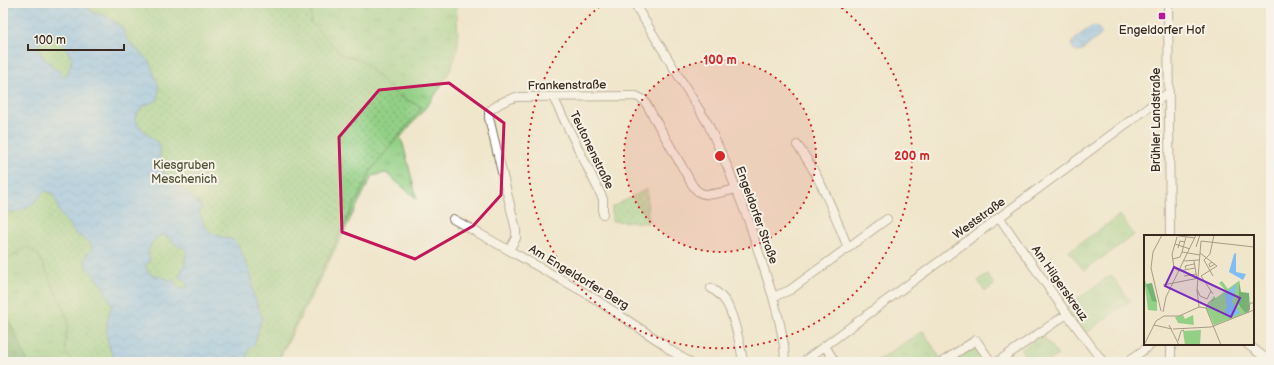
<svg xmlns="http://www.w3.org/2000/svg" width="1274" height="365" font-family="'Balsamiq Sans',sans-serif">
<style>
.grass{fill:url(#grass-tufts);stroke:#677d52}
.forest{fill:url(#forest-crowns);stroke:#586e48}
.park{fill:url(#park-dots);stroke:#677d52}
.water{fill:url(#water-waves);stroke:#5d7488;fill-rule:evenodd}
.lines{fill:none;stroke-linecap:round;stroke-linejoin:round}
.minor-casing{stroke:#7a6c5b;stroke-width:10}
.minor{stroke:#fff;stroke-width:8}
.marked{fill:none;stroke:#c2185b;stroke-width:3;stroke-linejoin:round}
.ring{fill:none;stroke:#d62828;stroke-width:2;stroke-dasharray:2 4}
.poi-dot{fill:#b5179e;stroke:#f7f3e8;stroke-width:1.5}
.labels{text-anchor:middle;stroke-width:4;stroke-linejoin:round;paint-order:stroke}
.poi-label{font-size:12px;fill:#3b2a1e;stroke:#f7f3e8}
.street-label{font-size:12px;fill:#3b2a1e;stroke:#f7f3e8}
.park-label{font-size:12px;fill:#515438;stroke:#f7f3e8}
.inset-road{fill:none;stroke:#a89b86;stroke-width:1}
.view{fill:#7b2cbf;fill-opacity:0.15;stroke:#7b2cbf;stroke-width:2}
.inset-edge{fill:none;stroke:#3b2a1e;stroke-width:2}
.centre{fill:#d62828;stroke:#f7f3e8;stroke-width:2}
.ring-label{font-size:12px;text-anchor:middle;font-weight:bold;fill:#d62828;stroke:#f7f3e8;stroke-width:4;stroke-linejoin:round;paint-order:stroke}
</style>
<defs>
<pattern id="grass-tufts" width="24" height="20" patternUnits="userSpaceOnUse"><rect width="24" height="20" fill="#93d086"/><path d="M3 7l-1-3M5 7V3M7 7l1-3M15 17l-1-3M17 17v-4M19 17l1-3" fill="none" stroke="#79a96d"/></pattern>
<pattern id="forest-crowns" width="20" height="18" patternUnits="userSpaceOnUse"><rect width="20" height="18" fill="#76b273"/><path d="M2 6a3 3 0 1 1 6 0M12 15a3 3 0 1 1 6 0" fill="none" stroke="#62915e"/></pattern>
<pattern id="park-dots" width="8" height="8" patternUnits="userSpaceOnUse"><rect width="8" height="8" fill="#93d086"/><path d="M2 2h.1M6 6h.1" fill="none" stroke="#79a96d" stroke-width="1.8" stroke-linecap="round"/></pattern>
<pattern id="water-waves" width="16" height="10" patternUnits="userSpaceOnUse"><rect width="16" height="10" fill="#7fbdf3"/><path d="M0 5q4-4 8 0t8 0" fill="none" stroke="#699ac4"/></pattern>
</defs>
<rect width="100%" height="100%" fill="#f7f3e8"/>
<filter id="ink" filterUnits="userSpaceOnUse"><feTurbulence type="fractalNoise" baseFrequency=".025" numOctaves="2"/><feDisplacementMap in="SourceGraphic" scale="8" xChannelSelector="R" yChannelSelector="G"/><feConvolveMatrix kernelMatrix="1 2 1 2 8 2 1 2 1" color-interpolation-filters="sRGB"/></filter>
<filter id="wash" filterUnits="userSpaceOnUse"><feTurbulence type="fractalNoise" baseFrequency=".012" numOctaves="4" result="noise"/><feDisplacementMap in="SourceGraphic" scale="16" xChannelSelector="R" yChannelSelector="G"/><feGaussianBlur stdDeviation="0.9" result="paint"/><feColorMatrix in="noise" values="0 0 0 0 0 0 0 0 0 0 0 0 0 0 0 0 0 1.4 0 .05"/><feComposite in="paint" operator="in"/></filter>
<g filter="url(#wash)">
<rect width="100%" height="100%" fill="#f0e6cc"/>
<path class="grass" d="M86,3H456C457,16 458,30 458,43C456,76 420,114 400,138L403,144L417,199L386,173L372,176L278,362H243Z
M3,209L10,213L116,362H28L3,308Z
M1120,215L1134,235L1084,271L1069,251Z
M1111,275L1130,301L1085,334L1066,307Z
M923,331L940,358L933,362H875Z
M1042,335L1058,355L1048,362H1029L1021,350Z
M974,346L977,347L986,362H948Z"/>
<path class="forest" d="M3,308L28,362H3Z"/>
<path class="park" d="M3,3H311V23L342,55L361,60L398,96L422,107L372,169L276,362H72L65,349L68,319L39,256L27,247L3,262Z
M647,189L648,223L612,221V207Z
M987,274L994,285L985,291L978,281Z"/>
<path class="water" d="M3,3H86L88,9L95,13L109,17L122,28L126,37L132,45L149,61L159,87L158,100C147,105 139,106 135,119C142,131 151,137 160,145V163L163,172L175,184L187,192L193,199L200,204L202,208L199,213L205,227L213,234L233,240L239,246L252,278V286L254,296L262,317L255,343L249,349L246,360L243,362H116C105,343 104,326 112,305C108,298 105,289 100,282C90,270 76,263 92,249L89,242L76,234L62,216L58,209L56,200L51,193L45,191C32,205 30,209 10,213L3,209ZM45,33C59,36 66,47 72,60L67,75L63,77L61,72L52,67L50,62L45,60L38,48L41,37ZM162,235C173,236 174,248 184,248L188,252L185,256V264L178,278L184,279L187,284L186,288L181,289L175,285L174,280L172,279L170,281L166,278H162L160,276L155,277L147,271L146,266L150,259C145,249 153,240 162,235Z
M1093,26L1099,29L1101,32V35L1081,51L1077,52C1062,43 1086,31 1093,26Z"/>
</g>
<g filter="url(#ink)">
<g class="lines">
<g class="minor-casing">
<path id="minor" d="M634,3L708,124L728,168L749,222L773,297L780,324L784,346L785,362
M1168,3L1170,236
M553,97L603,199V214
M797,145C820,175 834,213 848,248
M999,217L1067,314L1103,362
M453,219L589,295L662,343L670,350L689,362
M509,250L516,238V230L489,118V112C496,104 506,100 516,97L636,96L644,100L689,179C691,183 694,189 699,192C708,198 726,191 737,189
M711,288C717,292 723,297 727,304C734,316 741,348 743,362
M773,297L790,290L887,219
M1171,344V362
M1247,344L1271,362
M825,346L835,362
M803,362L1168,93
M942,362L976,340L991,362
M997,362L1067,314
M1127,362L1152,344"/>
</g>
<use href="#minor" class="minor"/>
</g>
</g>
<path d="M0 0H1274V365H0ZM449,83L504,123L501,195L473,226L415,259L342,232L339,137L379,90Z" fill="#f0e6cc" fill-opacity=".55" fill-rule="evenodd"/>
<path class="marked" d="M449,83L504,123L501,195L473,226L415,259L342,232L339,137L379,90Z"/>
<circle cx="720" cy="156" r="96" fill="#d62828" fill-opacity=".12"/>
<g class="ring">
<circle cx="720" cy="156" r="96"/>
<path d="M837 4A192 192 0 1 1 603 4"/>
</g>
<rect class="poi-dot" x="1158" y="12" width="8" height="8" rx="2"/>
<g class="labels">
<g class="poi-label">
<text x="1162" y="34">Engeldorfer Hof</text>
</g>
<g class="street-label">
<text transform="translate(567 85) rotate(-1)" y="4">Frankenstraße</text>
<text transform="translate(1156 120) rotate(-90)" y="4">Brühler Landstraße</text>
<text transform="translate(592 150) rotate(64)" y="4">Teutonenstraße</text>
<text transform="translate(757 215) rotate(70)" y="4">Engeldorfer Straße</text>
<text transform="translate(979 218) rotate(-36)" y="4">Weststraße</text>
<text transform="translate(579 277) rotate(31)" y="4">Am Engeldorfer Berg</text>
<text transform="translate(1060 283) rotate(55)" y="4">Am Hilgerskreuz</text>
</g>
<g class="park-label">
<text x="184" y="169">Kiesgruben<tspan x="184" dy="14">Meschenich</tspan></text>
</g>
</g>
<g transform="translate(1144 235)">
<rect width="110" height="110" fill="#f0e6cc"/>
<path d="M0,42L7,63L13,67V76L4,75ZM78,46L84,54L95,46L94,69L70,90L62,73L70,61L72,63L82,56L75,48ZM39,80L41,84L49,80L50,90L34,88L31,82ZM57,95L56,110H41L39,96Z" fill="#93d086"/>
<path d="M95,45L97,57L105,58L106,75L101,79L94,69ZM8,48L13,67L8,66L2,49Z" fill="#76b273"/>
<path d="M95,46L91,67L102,78L70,90L67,81L71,73L68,66Z" fill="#93d086"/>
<path d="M92,18V37L102,39L99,45L85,37L90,19ZM93,49L88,67L96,78L84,83L81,75L83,72L81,59Z" fill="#7fbdf3"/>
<path class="inset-road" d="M28,0L51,3M33,2L28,19L30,33L35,36L51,33M57,6L110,12M31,9L46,14M52,12L56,0M34,13L36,6L41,7M38,17L42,2M56,18L73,31L57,41M29,24L36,22L38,17L56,20M39,26L55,25M50,26L53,44M68,27L65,29L66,32L71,29M42,34L41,31L50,29M40,41L52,39M57,41L69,59M69,41L60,25L66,19L70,0M19,50L55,43M53,54L56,61L63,64L67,56M55,72L53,55L57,6M62,73L77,110M62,73L65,67L71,64M17,76L7,33L9,17L18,0M19,77L22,62L52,0M104,78L106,68H110M20,81H35L55,72L62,73M10,90L28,94M25,90L35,110M29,94L67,92L110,75M34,106L37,96L40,95M0,110L12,86L20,81"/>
<path class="view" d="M30,32L96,63L87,82L21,51Z"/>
<rect width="110" height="110" class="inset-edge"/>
</g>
<circle cx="720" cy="156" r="6" class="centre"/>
<g class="ring-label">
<text x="720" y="64">100 m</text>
<text x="912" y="160">200 m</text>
</g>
<rect width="1274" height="365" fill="none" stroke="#f7f3e8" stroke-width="16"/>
<path d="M28 44v6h96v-6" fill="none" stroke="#3b2a1e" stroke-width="2"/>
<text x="34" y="44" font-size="12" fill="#3b2a1e" stroke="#f7f3e8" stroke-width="3" paint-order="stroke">100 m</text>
</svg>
